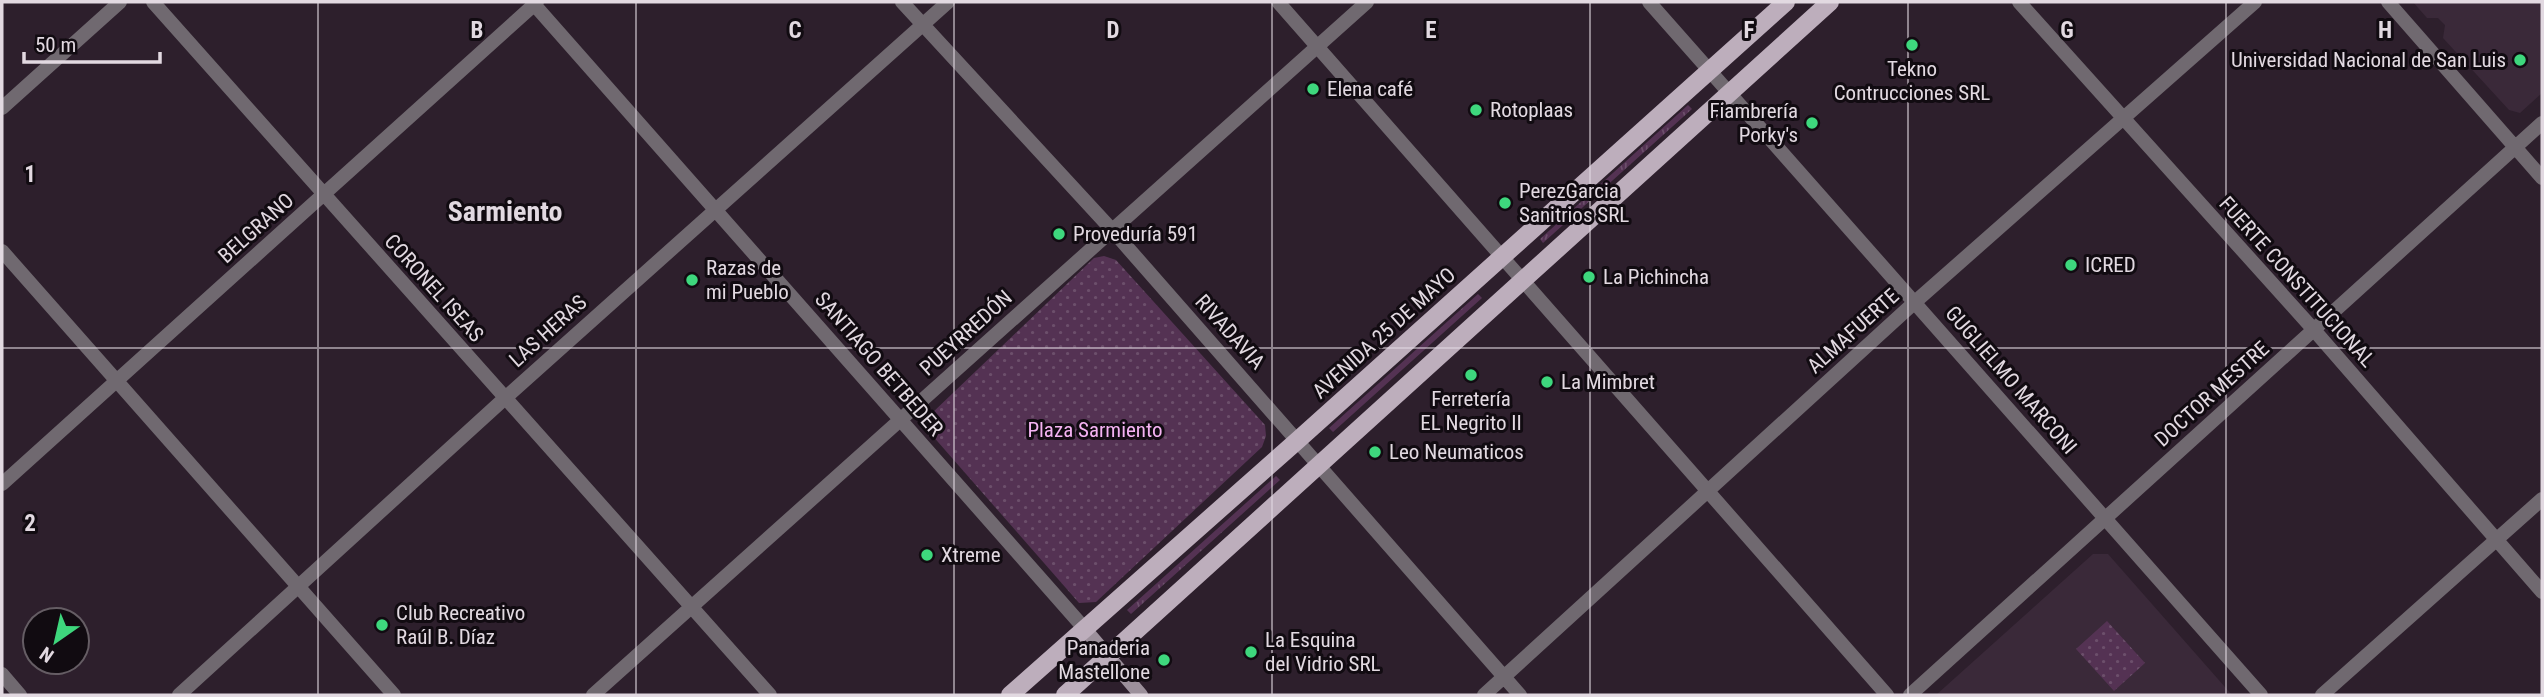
<svg xmlns="http://www.w3.org/2000/svg" width="2544" height="697" font-family="'Roboto Condensed',sans-serif">
<style>
.built{fill:#3a2939}
.grass{fill:url(#grass-tufts)}
.park{fill:url(#park-dots)}
.lines{fill:none;stroke-linecap:round;stroke-linejoin:round}
.street{stroke:#706970;stroke-width:14}
.secondary{stroke:#9c909b;stroke-width:14}
.primary{stroke:#bdaebc;stroke-width:18}
.grid{fill:none;stroke:#e2d9e1;stroke-width:2;stroke-opacity:0.55}
.poi-dot{fill:#3ed77d;stroke:#110b11;stroke-width:2.5}
.labels{text-anchor:middle;stroke-width:6;stroke-linejoin:round;paint-order:stroke}
.poi-label{font-size:21px;fill:#e2d9e1;stroke:#110b11;text-anchor:start}
.street-label{font-size:21px;fill:#e2d9e1;stroke:#110b11}
.park-label{font-size:21px;fill:#f5b3f3;stroke:#110b11}
.district-label{font-size:28px;font-weight:bold;fill:#e2d9e1;stroke:#110b11}
.grid-label{font-size:23px;text-anchor:middle;font-weight:bold;fill:#e2d9e1;stroke:#110b11;stroke-width:6;stroke-linejoin:round;paint-order:stroke}
</style>
<defs>
<pattern id="grass-tufts" width="24" height="20" patternUnits="userSpaceOnUse" patternTransform="scale(1.75)"><rect width="24" height="20" fill="#543253"/><path d="M3 7l-1-3M5 7V3M7 7l1-3M15 17l-1-3M17 17v-4M19 17l1-3" fill="none" stroke="#6c4f6b"/></pattern>
<pattern id="park-dots" width="8" height="8" patternUnits="userSpaceOnUse" patternTransform="scale(1.75)"><rect width="8" height="8" fill="#543253"/><path d="M2 2h.1M6 6h.1" fill="none" stroke="#6c4f6b" stroke-width="1.8" stroke-linecap="round"/></pattern>
</defs>
<rect width="100%" height="100%" fill="#2d1f2c"/>
<path class="built" d="M2413,2H2542V93L2520,113L2509,110L2443,38L2445,25L2438,18H2427Z
M2093,554H2108L2232,695H1936Z"/>
<path class="grass" d="M1688,105L1692,109L1543,243L1540,239Z
M1478,294L1482,298L1333,432L1329,428Z
M1276,476L1280,480L1131,614L1127,610Z"/>
<path class="park" d="M1104,256L1116,260L1265,425L1266,436L1262,447L1096,602L1079,603L931,434L930,415L1094,258Z
M2107,621L2145,663L2114,691L2076,649Z"/>
<g class="lines">
<path class="street" d="M153,2L770,695
M532,2L1084,628
M902,2L1113,231L1520,695
M1278,2L1887,695
M1649,2L2261,695
M2019,2L2314,330L2542,592
M2388,2L2542,178
M2,108L120,2
M2,251L394,695
M2,484L537,2
M2,674L20,695
M179,695L504,399L948,2
M593,695L1367,2
M1484,695L1915,302L2255,2
M1910,695L2542,123
M2322,695L2542,499"/>
<path class="secondary" d="M1084,628L1141,695"/>
<path class="primary" d="M1010,695L1298,440L1786,2
M1065,695L1830,2"/>
</g>
<path class="grid" d="M318,2V695M636,2V695M954,2V695M1272,2V695M1590,2V695M1908,2V695M2226,2V695M2,348H2542"/>
<g class="poi-dot">
<circle cx="1912" cy="45" r="7"/>
<circle cx="2520" cy="60" r="7"/>
<circle cx="1313" cy="89" r="7"/>
<circle cx="1476" cy="110" r="7"/>
<circle cx="1812" cy="123" r="7"/>
<circle cx="1505" cy="203" r="7"/>
<circle cx="1059" cy="234" r="7"/>
<circle cx="2071" cy="265" r="7"/>
<circle cx="1589" cy="277" r="7"/>
<circle cx="692" cy="280" r="7"/>
<circle cx="1471" cy="375" r="7"/>
<circle cx="1547" cy="382" r="7"/>
<circle cx="1375" cy="452" r="7"/>
<circle cx="927" cy="555" r="7"/>
<circle cx="382" cy="625" r="7"/>
<circle cx="1251" cy="652" r="7"/>
<circle cx="1164" cy="660" r="7"/>
</g>
<g class="labels">
<g class="poi-label">
<text x="2506" y="67" text-anchor="end">Universidad Nacional de San Luis</text>
<text x="1912" y="76" text-anchor="middle">Tekno<tspan x="1912" dy="24">Contrucciones SRL</tspan></text>
<text x="1327" y="96">Elena café</text>
<text x="1490" y="117">Rotoplaas</text>
<text x="1798" y="118" text-anchor="end">Fiambrería<tspan x="1798" dy="24">Porky's</tspan></text>
<text x="1519" y="198">PerezGarcia<tspan x="1519" dy="24">Sanitrios SRL</tspan></text>
<text x="1073" y="241">Proveduría 591</text>
<text x="2085" y="272">ICRED</text>
<text x="706" y="275">Razas de<tspan x="706" dy="24">mi Pueblo</tspan></text>
<text x="1603" y="284">La Pichincha</text>
<text x="1561" y="389">La Mimbret</text>
<text x="1471" y="406" text-anchor="middle">Ferretería<tspan x="1471" dy="24">EL Negrito II</tspan></text>
<text x="1389" y="459">Leo Neumaticos</text>
<text x="941" y="562">Xtreme</text>
<text x="396" y="620">Club Recreativo<tspan x="396" dy="24">Raúl B. Díaz</tspan></text>
<text x="1265" y="647">La Esquina<tspan x="1265" dy="24">del Vidrio SRL</tspan></text>
<text x="1150" y="655" text-anchor="end">Panaderia<tspan x="1150" dy="24">Mastellone</tspan></text>
</g>
<g class="street-label">
<text transform="translate(256 228) rotate(-42)" y="7">BELGRANO</text>
<text transform="translate(2297 282) rotate(48)" y="7">FUERTE CONSTITUCIONAL</text>
<text transform="translate(434 288) rotate(48)" y="7">CORONEL ISEAS</text>
<text transform="translate(548 331) rotate(-42)" y="7">LAS HERAS</text>
<text transform="translate(1853 331) rotate(-42)" y="7">ALMAFUERTE</text>
<text transform="translate(1230 332) rotate(48)" y="7">RIVADAVIA</text>
<text transform="translate(966 333) rotate(-42)" y="7">PUEYRREDÓN</text>
<text transform="translate(1384 333) rotate(-42)" y="7">AVENIDA 25 DE MAYO</text>
<text transform="translate(879 364) rotate(49)" y="7">SANTIAGO BETBEDER</text>
<text transform="translate(2011 380) rotate(49)" y="7">GUGLIELMO MARCONI</text>
<text transform="translate(2212 394) rotate(-42)" y="7">DOCTOR MESTRE</text>
</g>
<g class="park-label">
<text x="1095" y="437">Plaza Sarmiento</text>
</g>
<g class="district-label">
<text x="505" y="221">Sarmiento</text>
</g>
</g>
<g class="grid-label">
<text x="477" y="38">B</text>
<text x="795" y="38">C</text>
<text x="1113" y="38">D</text>
<text x="1431" y="38">E</text>
<text x="1749" y="38">F</text>
<text x="2067" y="38">G</text>
<text x="2385" y="38">H</text>
<text x="30" y="182">1</text>
<text x="30" y="531">2</text>
</g>
<rect width="2544" height="697" fill="none" stroke="#e2d9e1" stroke-width="7"/>
<g transform="translate(56 641) rotate(214)"><circle r="33" fill="#110b11" stroke="#655d64" stroke-width="2"/>
<path d="M0-5L12 26L0 18L-12 26Z" fill="#3ed77d"/>
<text y="-10" font-size="19" font-weight="bold" text-anchor="middle" fill="#e2d9e1">N</text>
</g>
<path d="M24 52v10h136v-10" fill="none" stroke="#e2d9e1" stroke-width="3.5"/>
<text x="35" y="52" font-size="21" fill="#e2d9e1" stroke="#110b11" stroke-width="5" paint-order="stroke">50 m</text>
</svg>
